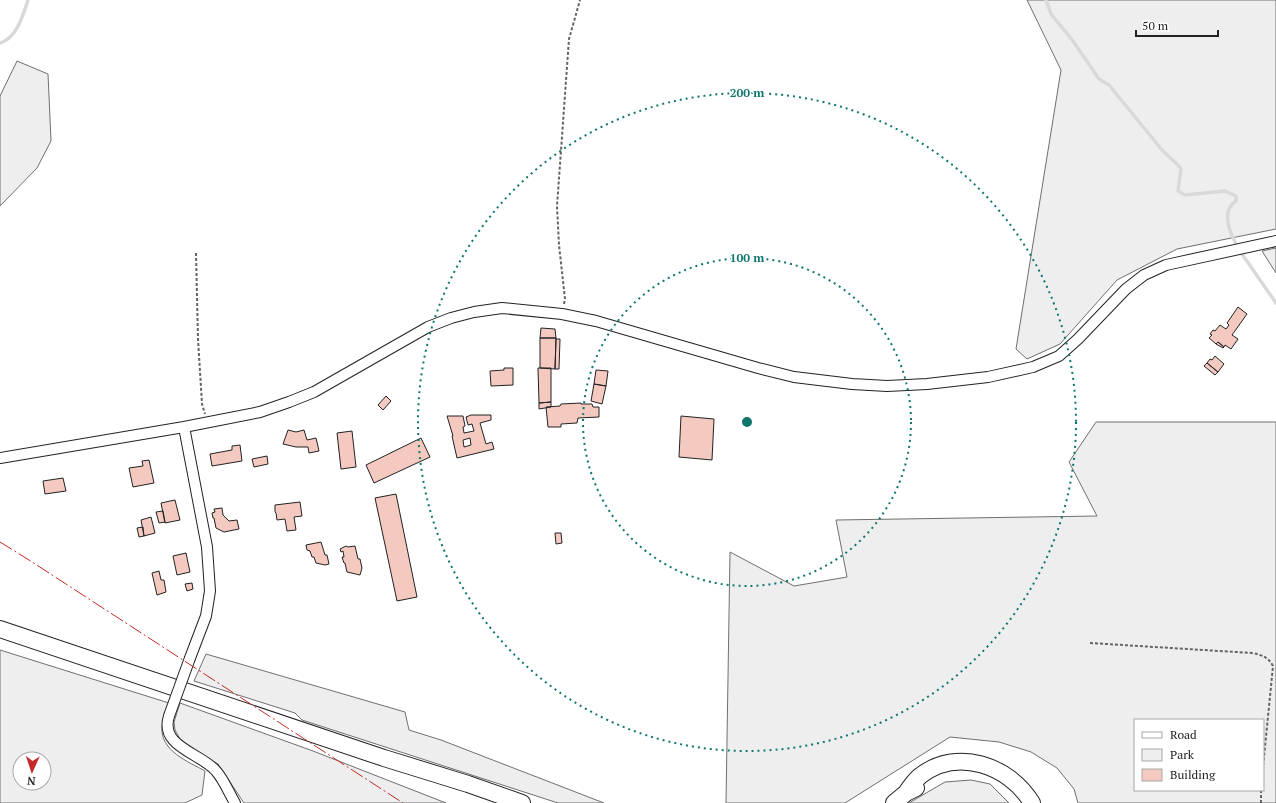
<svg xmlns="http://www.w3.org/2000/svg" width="1276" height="803" font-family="'PT Serif',serif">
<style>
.green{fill:#eee;stroke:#6f6f6f;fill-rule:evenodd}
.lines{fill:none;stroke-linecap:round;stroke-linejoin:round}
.stream{stroke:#d9d9d9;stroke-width:3.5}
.building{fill:#f3c9c0;stroke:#222;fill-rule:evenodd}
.street-casing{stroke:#222;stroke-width:12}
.primary-casing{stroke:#222;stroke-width:18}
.path{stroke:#646464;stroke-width:2;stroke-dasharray:3 2;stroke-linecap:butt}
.street{stroke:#fff;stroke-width:10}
.primary{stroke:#fff;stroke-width:16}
.street-bridge-casing{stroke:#222;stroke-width:12;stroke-linecap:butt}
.street-bridge{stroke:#fff;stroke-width:10}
.power{stroke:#c62828;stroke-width:1;stroke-dasharray:14 3 2 3;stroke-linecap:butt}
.ring{fill:none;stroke:#0f766e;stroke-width:2;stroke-dasharray:2 4}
.centre{fill:#0f766e;stroke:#fff;stroke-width:2}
.ring-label{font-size:12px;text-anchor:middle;font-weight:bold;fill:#0f766e;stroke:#fff;stroke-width:3;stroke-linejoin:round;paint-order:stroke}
</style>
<rect width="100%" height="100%" fill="#fff"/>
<path class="green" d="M1027,0H1276V229L1177,249L1117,280L1060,344L1027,359L1016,349L1061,70Z
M17,61L48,74L51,141L37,168L0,206V96Z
M1276,248V273L1262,251Z
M1096,422H1276V803H1078L1074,789L1057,768L1031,752L999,742L950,737L845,803H726L730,552L794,586L847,577L836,520L1097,516L1069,462ZM1135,720H1263V790H1135Z
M0,650L169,703C167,710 163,719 162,727C160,751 189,762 205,771L202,795L185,803H0ZM20,759H44V783H20Z
M206,654L405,712L409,730L441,740L604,803H558L302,720L295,713L194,681Z
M180,703L313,751L446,803H244L218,764L188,747L180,739L175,730L174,722Z
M971,780L990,784L1009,803H909L945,782Z"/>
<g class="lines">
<path class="stream" d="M1046,0L1051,14L1073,41L1099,79L1109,85L1162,150L1178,165L1181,169L1178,191L1185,195L1225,191L1236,196V201C1221,211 1229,231 1236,244
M0,43C17,38 23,15 28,0
M1242,254L1276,303"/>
</g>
<path class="building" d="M1238,307L1247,314L1232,335L1238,339L1231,349L1225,345L1224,347L1218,342L1216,344L1209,338L1212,335L1210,334L1213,330L1215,331L1220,325L1226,329L1229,325L1227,323Z
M541,328L555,329L556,338H540Z
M540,338H556L555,369L540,368Z
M556,339H560L559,369H555Z
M1218,342L1224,347L1223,348L1216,344Z
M1215,356L1224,364L1218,372L1207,363L1210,359L1212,360Z
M1207,363L1218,372L1215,375L1204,366Z
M504,368H513V385L491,386L490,371L504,370Z
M538,368H551V402L539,403Z
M596,370L608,371L606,386L594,384Z
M594,384L606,386L602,404L591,401Z
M386,396L391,401L383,410L378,405Z
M551,402V407L539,409V403Z
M581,403V404H592L593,407H599V417L578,418L577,423L561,424V427H548L546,407L560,406L561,404Z
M471,415H491V420L480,423L486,444L492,442L494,449L457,458L452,436H453L447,416H463L465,426L463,427L464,433L474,431L472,424L468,425L466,417ZM470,438L471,445L464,447L463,440Z
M681,416L714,419L712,460L679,457Z
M288,430L296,432L304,430L307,440L316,438L319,451L309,453L308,447H296L283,444Z
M352,431L356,467L341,469L337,433Z
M421,438L430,457L374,483L366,465Z
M240,445L242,461L212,466L210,454L232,450V446Z
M267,456L268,464L254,467L252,459Z
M149,460L154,483L133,487L129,468L143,466L142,461Z
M63,478L66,491L45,494L43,481Z
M396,494L417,597L397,601L375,498Z
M175,500L180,520L165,523L161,503Z
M300,502L302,516L294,517L296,530L287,531L285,519L277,520L276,513L275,512V505Z
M222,508L223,515L229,521L237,520L239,529L224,532L216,528L214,518H213L212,513L215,512L214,509Z
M163,511L165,522L159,523L156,512Z
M151,517L155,533L144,536L141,520Z
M143,527L144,536L139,537L137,528Z
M555,533H561L562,543L556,544Z
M321,542L325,555H327L329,564L325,565L316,563L314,557H312L310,551L307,550L306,545Z
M346,546L348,547L355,546L358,559H360L362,568L360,575L347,572L345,563H344L342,557H344L343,551L341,552L340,549Z
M186,553L190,572L177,575L173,556Z
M159,571L161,580H164L166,592L157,595L152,573Z
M192,583L193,589L187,591L185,584Z"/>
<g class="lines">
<g class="street-casing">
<path id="street" d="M184,427L207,547L210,591L206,616L190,658
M0,458L184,427L260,412L289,402L314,392L428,327L451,318L474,312L502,308L562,314L596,321L758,368L794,377L852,384L887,386L927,384L988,377L1033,367L1059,356L1078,339L1126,289L1144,275L1166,265L1276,241
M169,716C159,747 201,753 216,771C224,780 229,793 235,803"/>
</g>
<g class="primary-casing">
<path id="primary" d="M0,629L384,758L468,784L522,803
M906,793C910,787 914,781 920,776C957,747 1009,765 1032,803
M894,803L906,793L916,788"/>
</g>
<path class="path" d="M196,253L198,339L202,404L205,414
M564,304L565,299L559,245L557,206L569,39L580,0
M1090,643L1252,653C1262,655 1268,657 1273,666L1263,767
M1261,803V790"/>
<use href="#street" class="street"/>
<use href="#primary" class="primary"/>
<g class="street-bridge-casing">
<path id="street-bridge" d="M169,716L190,658"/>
</g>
<use href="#street-bridge" class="street-bridge"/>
<path class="power" d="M0,542L29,560L403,803"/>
</g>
<g class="ring">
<circle cx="747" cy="422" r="164"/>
<circle cx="747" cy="422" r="329"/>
</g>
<circle cx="747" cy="422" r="6" class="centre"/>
<g class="ring-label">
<text x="747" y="97">200 m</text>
<text x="747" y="262">100 m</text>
</g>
<rect x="1134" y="719" width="130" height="72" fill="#ffffff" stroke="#a7a7a7"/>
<rect x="1142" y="732" width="20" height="6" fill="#ffffff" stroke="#a7a7a7"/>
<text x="1170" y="739" font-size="12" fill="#222222">Road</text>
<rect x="1142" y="749" width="20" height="12" fill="#eeeeee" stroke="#a7a7a7"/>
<text x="1170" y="759" font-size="12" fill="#222222">Park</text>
<rect x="1142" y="769" width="20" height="12" fill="#f3c9c0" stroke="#a7a7a7"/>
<text x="1170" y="779" font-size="12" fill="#222222">Building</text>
<g transform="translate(32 771) rotate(183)"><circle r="19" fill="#ffffff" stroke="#a7a7a7"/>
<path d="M0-3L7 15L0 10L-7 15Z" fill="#c62828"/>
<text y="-6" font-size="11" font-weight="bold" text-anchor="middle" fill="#222222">N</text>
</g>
<path d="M1136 30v6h82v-6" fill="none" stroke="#222222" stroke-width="2"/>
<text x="1142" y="30" font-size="12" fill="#222222" stroke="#ffffff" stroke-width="3" paint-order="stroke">50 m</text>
</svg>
